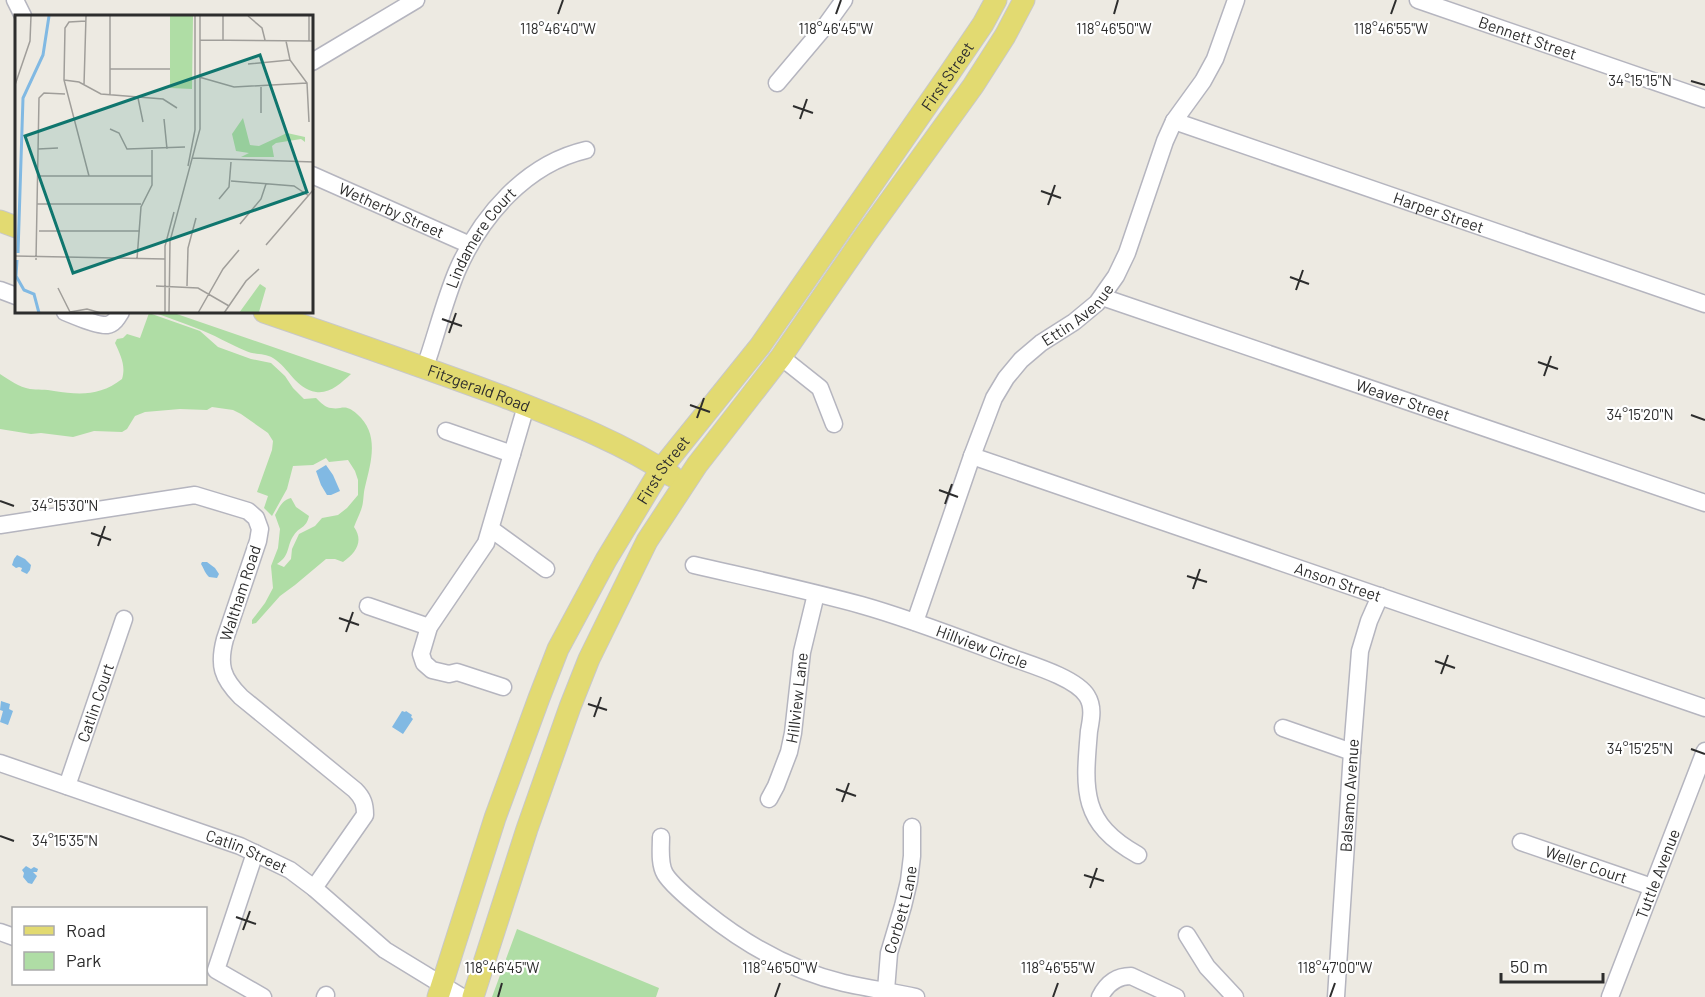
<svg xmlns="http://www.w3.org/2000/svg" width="1705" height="997" font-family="Barlow,sans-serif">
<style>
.green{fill:#afdda5}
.water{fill:#81b9e3}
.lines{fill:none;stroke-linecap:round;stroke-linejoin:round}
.minor-casing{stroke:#b5b5bf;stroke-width:19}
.major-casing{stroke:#c8c8c8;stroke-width:23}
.minor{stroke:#fff;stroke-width:16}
.major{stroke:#e2da71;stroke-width:21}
.ticks{fill:none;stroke:#2d2d2d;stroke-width:2}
.labels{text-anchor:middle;stroke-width:4.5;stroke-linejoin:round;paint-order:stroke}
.street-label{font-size:16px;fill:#2d2d2d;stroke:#fff}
.inset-river{fill:none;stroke:#81b9e3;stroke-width:3}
.inset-road{fill:none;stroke:#a09e9a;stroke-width:1.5}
.view{fill:#0f766e;fill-opacity:0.15;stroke:#0f766e;stroke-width:3}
.inset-edge{fill:none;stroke:#2d2d2d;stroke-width:3}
.ticks-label{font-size:15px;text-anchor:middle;fill:#2d2d2d;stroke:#fff;stroke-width:4.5;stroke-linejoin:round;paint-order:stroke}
</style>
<rect width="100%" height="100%" fill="#edeae2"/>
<path class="green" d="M152,312H171L351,374C341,383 330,394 316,392C296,389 289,368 273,358C265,353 255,355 246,351C229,344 213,334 196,328C181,322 167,317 152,312Z
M149,313L200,331L218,347L251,359L271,363L285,376L293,388L304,399L316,398C320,402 326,408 331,408C343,410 344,403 357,414C380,434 371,462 365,487C363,494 364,503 361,510C359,516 356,521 354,527C364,541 356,553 343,562L335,559H326L295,585L280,596L256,623L252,624V620L265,603L273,588L271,566L278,548L280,529L275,515C279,508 282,500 291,498L296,507L309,516C306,529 300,526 294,535C286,546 291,555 277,564L284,567L291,559L292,549L299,534L315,526L322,518L338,515L347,508L358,495V480L355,471L348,460L329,462L326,458L313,465L293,466L287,489L272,516L264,508L268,496L257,492L272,450L273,441L268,433L241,414L233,410L212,407L207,410L180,409L145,412L135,416L127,429L122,432L94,431L73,437L41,433L31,434L0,429V374C9,380 19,387 30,389C37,390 46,389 54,391C80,395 100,396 122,379C126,366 121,356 115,343L117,339L123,338L127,334L140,338Z
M517,929L659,988L656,997H492Z"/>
<path class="water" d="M326,465L333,475L340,491L331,495H327L321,485L316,471Z
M17,555L25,559L31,565L30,570L27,574L21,571L22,568L19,567L16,568L12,565L14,559Z
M202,562H207L215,568L219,574L217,578L209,577C205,573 204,569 201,564Z
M1,701L10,704L9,709L13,711L8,725L0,722L3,711L0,710Z
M402,711L405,712L406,711L412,715L411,717L413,719L403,734L392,727Z
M26,866L31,869L34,867L38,869L37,872H33L37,876L32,884L28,883L23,877L24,873L22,870Z"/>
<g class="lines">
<g class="minor-casing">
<g id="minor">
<path d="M15,0L23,16"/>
<path id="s1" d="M1418,0L1705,99"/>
<path d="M312,62L416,0"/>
<path d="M777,83L826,25L844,0"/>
<path id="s2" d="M1174,121L1705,304"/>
<path id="s3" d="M312,175L470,245"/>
<path d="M0,290L16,296"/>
<path id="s4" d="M1102,297L1705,503"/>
<path d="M65,312C75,316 97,326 107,325C114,324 118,317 121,312"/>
<path d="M781,357L820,388L834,424"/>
<path id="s5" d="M425,367C436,336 444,302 457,271C481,216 526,164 586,150"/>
<path d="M446,431L512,454"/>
<path id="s6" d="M972,456L1705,708"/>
<path d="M0,525L195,495L248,511L256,518L260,529L258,541L225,639C218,665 222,678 241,697L355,790C363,798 365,804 365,815L314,888"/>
<path d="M491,529L546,569"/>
<path id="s7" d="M694,565C750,578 806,590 861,605C911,619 959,638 1007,656C1028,664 1075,677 1087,696C1094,707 1091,720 1089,731C1084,789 1080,823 1138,855"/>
<path d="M368,606L429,627"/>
<path id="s8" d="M915,622L972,456L994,398L1006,378L1021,360L1041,343L1074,322L1097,303L1116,276L1127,253L1165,141L1174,121L1203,81L1215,59L1236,0"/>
<path d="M503,687L457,672L449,674L432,670L424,663L421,654L429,627L486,543L526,406"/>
<path d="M1283,728L1352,752"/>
<path id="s9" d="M0,763L240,846L290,870L314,888L385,950L462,997"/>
<path id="s10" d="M67,786L124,619"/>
<path id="s11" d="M769,799L776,786L789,752L793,733L802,652L816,594"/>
<path d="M661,837C661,848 659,864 665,874C671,884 695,904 705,912C746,945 792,971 844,983C867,988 892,992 916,997"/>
<path id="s12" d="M1521,842L1652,887"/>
<path d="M255,853L216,970L263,997"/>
<path d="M0,932L14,937"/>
<path d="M1187,935L1207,967L1235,997"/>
<path id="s13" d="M886,990L889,953L903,906L909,881L912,856V827"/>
<path d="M325,997L326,995"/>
<path d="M1100,997C1106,985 1116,976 1131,976L1176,997"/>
<path id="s14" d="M1336,997L1352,752L1360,651L1369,621L1380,596"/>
<path id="s15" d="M1610,997L1705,751"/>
</g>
</g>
<g class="major-casing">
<g id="major">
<path d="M0,221L16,227"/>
<path id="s16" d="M264,312C343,339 423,367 502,396C558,418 622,442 672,476"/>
<path id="s17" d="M438,997L495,818L539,698L558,649L606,560L661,469L760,346L949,74L983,24L996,0"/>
<path d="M473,997L527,829L570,707L589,659L647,541L697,465L781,357L866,234L973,86L1005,36L1024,0"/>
</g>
</g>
<use href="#minor" class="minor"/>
<use href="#major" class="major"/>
</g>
<path class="ticks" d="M558,14L563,0M836,14L841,0M1114,14L1118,0M1391,14L1396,0M1691,81L1705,85M793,106L813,113M800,119L807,99M1041,191L1061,198M1048,205L1055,185M1290,277L1309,284M1296,290L1303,270M442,319L462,326M449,333L456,313M1538,362L1558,369M1544,376L1551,356M690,405L710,412M1691,415L1705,420M697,418L704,398M939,490L958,497M0,501L14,506M945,504L952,484M91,533L111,540M98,546L105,526M1187,576L1207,582M1193,589L1200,569M339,618L359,625M346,632L353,612M1435,661L1455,668M1441,674L1448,655M588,704L607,710M594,717L601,697M1691,749L1705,754M836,789L856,796M842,802L849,783M0,836L14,841M1084,875L1104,881M1090,888L1097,868M236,917L256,924M243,930L250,911M498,997L502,983M775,997L780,983M1053,997L1058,983M1330,997L1335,983"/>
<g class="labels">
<g class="street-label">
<text dy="6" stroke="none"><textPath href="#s1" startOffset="116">Bennett Street</textPath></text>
<text dy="6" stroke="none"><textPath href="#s17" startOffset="1062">First Street</textPath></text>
<text dy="6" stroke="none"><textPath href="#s3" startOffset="87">Wetherby Street</textPath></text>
<text dy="6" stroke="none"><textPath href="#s2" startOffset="280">Harper Street</textPath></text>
<text dy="6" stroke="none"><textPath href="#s5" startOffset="142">Lindamere Court</textPath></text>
<text dy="6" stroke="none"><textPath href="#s8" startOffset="357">Ettin Avenue</textPath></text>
<text dy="6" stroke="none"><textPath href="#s16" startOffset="228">Fitzgerald Road</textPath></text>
<text dy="6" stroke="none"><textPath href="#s4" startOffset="318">Weaver Street</textPath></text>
<text dy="6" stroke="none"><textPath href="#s17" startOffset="576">First Street</textPath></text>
<text dy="6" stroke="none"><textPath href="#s6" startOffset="387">Anson Street</textPath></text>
<text transform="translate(240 593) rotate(-72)" y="6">Waltham Road</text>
<text dy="6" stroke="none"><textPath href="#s7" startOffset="300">Hillview Circle</textPath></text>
<text dy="6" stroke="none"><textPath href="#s11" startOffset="106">Hillview Lane</textPath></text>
<text dy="6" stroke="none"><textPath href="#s10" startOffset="88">Catlin Court</textPath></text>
<text dy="6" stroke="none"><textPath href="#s14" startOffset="202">Balsamo Avenue</textPath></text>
<text dy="6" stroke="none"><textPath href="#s9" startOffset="262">Catlin Street</textPath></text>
<text dy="6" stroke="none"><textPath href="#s12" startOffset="69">Weller Court</textPath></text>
<text dy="6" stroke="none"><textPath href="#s15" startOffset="132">Tuttle Avenue</textPath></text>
<text dy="6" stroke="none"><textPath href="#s13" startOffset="82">Corbett Lane</textPath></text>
</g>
</g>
<g transform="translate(15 15)">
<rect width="298" height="298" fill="#edeae2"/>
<path d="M155,1H178L177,74L155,73ZM228,103L235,130L244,131L272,118L290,122V127L286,124L261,128L257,131L259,142H226L234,138L221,136L217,119ZM245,269L251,273L244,297L224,298Z" fill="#afdda5"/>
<path class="inset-river" d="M3,238L8,83L28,40L34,1M2,245L1,261L9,275L19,279L24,298"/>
<path class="inset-road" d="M95,1V80M233,1L247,13L250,25M294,1V26M71,6L54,7L50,13L49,65L74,161M185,25L299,26M208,25V1M271,26L275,45L292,68L294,107M233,49L275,45M95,54H155M184,62L219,72L292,68M49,65L64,67L86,79L148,84L162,93M0,70L15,26L16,1M69,70L71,1M246,72V98M123,83L128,107M149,104L152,134M95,114L104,118L112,134L170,132M23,134L43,133M177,143L299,147M173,151L180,115V1M22,161H137M216,166L279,171L294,181M204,184L214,172L216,147M22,189H126M225,209L246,184L251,169M24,216H125M251,230L299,174M0,241L150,244M122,244L126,192L137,170V135M21,245L24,83L29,78L50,79M141,271L183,273L214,291M172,271L173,233L181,203M43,273L55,297M55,297L72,294L86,298M150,298V231L159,197M154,298L155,226L185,114V1M183,298L208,254L224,235M209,298L231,266L244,254"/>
<path class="view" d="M245,40L292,177L58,258L10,121Z"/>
<rect width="298" height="298" class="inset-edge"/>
</g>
<g class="ticks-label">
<text x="558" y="34">118°46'40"W</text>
<text x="836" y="34">118°46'45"W</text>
<text x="1114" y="34">118°46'50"W</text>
<text x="1391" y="34">118°46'55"W</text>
<text x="1640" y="86">34°15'15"N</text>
<text x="1640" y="420">34°15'20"N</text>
<text x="65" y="511">34°15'30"N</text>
<text x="1640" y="754">34°15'25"N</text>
<text x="65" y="846">34°15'35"N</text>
<text x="502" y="973">118°46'45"W</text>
<text x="780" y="973">118°46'50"W</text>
<text x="1058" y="973">118°46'55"W</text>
<text x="1335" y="973">118°47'00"W</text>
</g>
<rect x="12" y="907" width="195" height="78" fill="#ffffff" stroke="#ababab" stroke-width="1.5"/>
<rect x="24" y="926" width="30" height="9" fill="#e2da71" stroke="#ababab" stroke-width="1.5"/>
<text x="66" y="937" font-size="18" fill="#2d2d2d">Road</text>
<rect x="24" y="952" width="30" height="18" fill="#afdda5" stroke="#ababab" stroke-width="1.5"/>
<text x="66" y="967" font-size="18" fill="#2d2d2d">Park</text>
<path d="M1501 973v9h102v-9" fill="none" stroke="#2d2d2d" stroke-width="3"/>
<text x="1510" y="973" font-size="18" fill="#2d2d2d" stroke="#ffffff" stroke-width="4.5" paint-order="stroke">50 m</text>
</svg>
